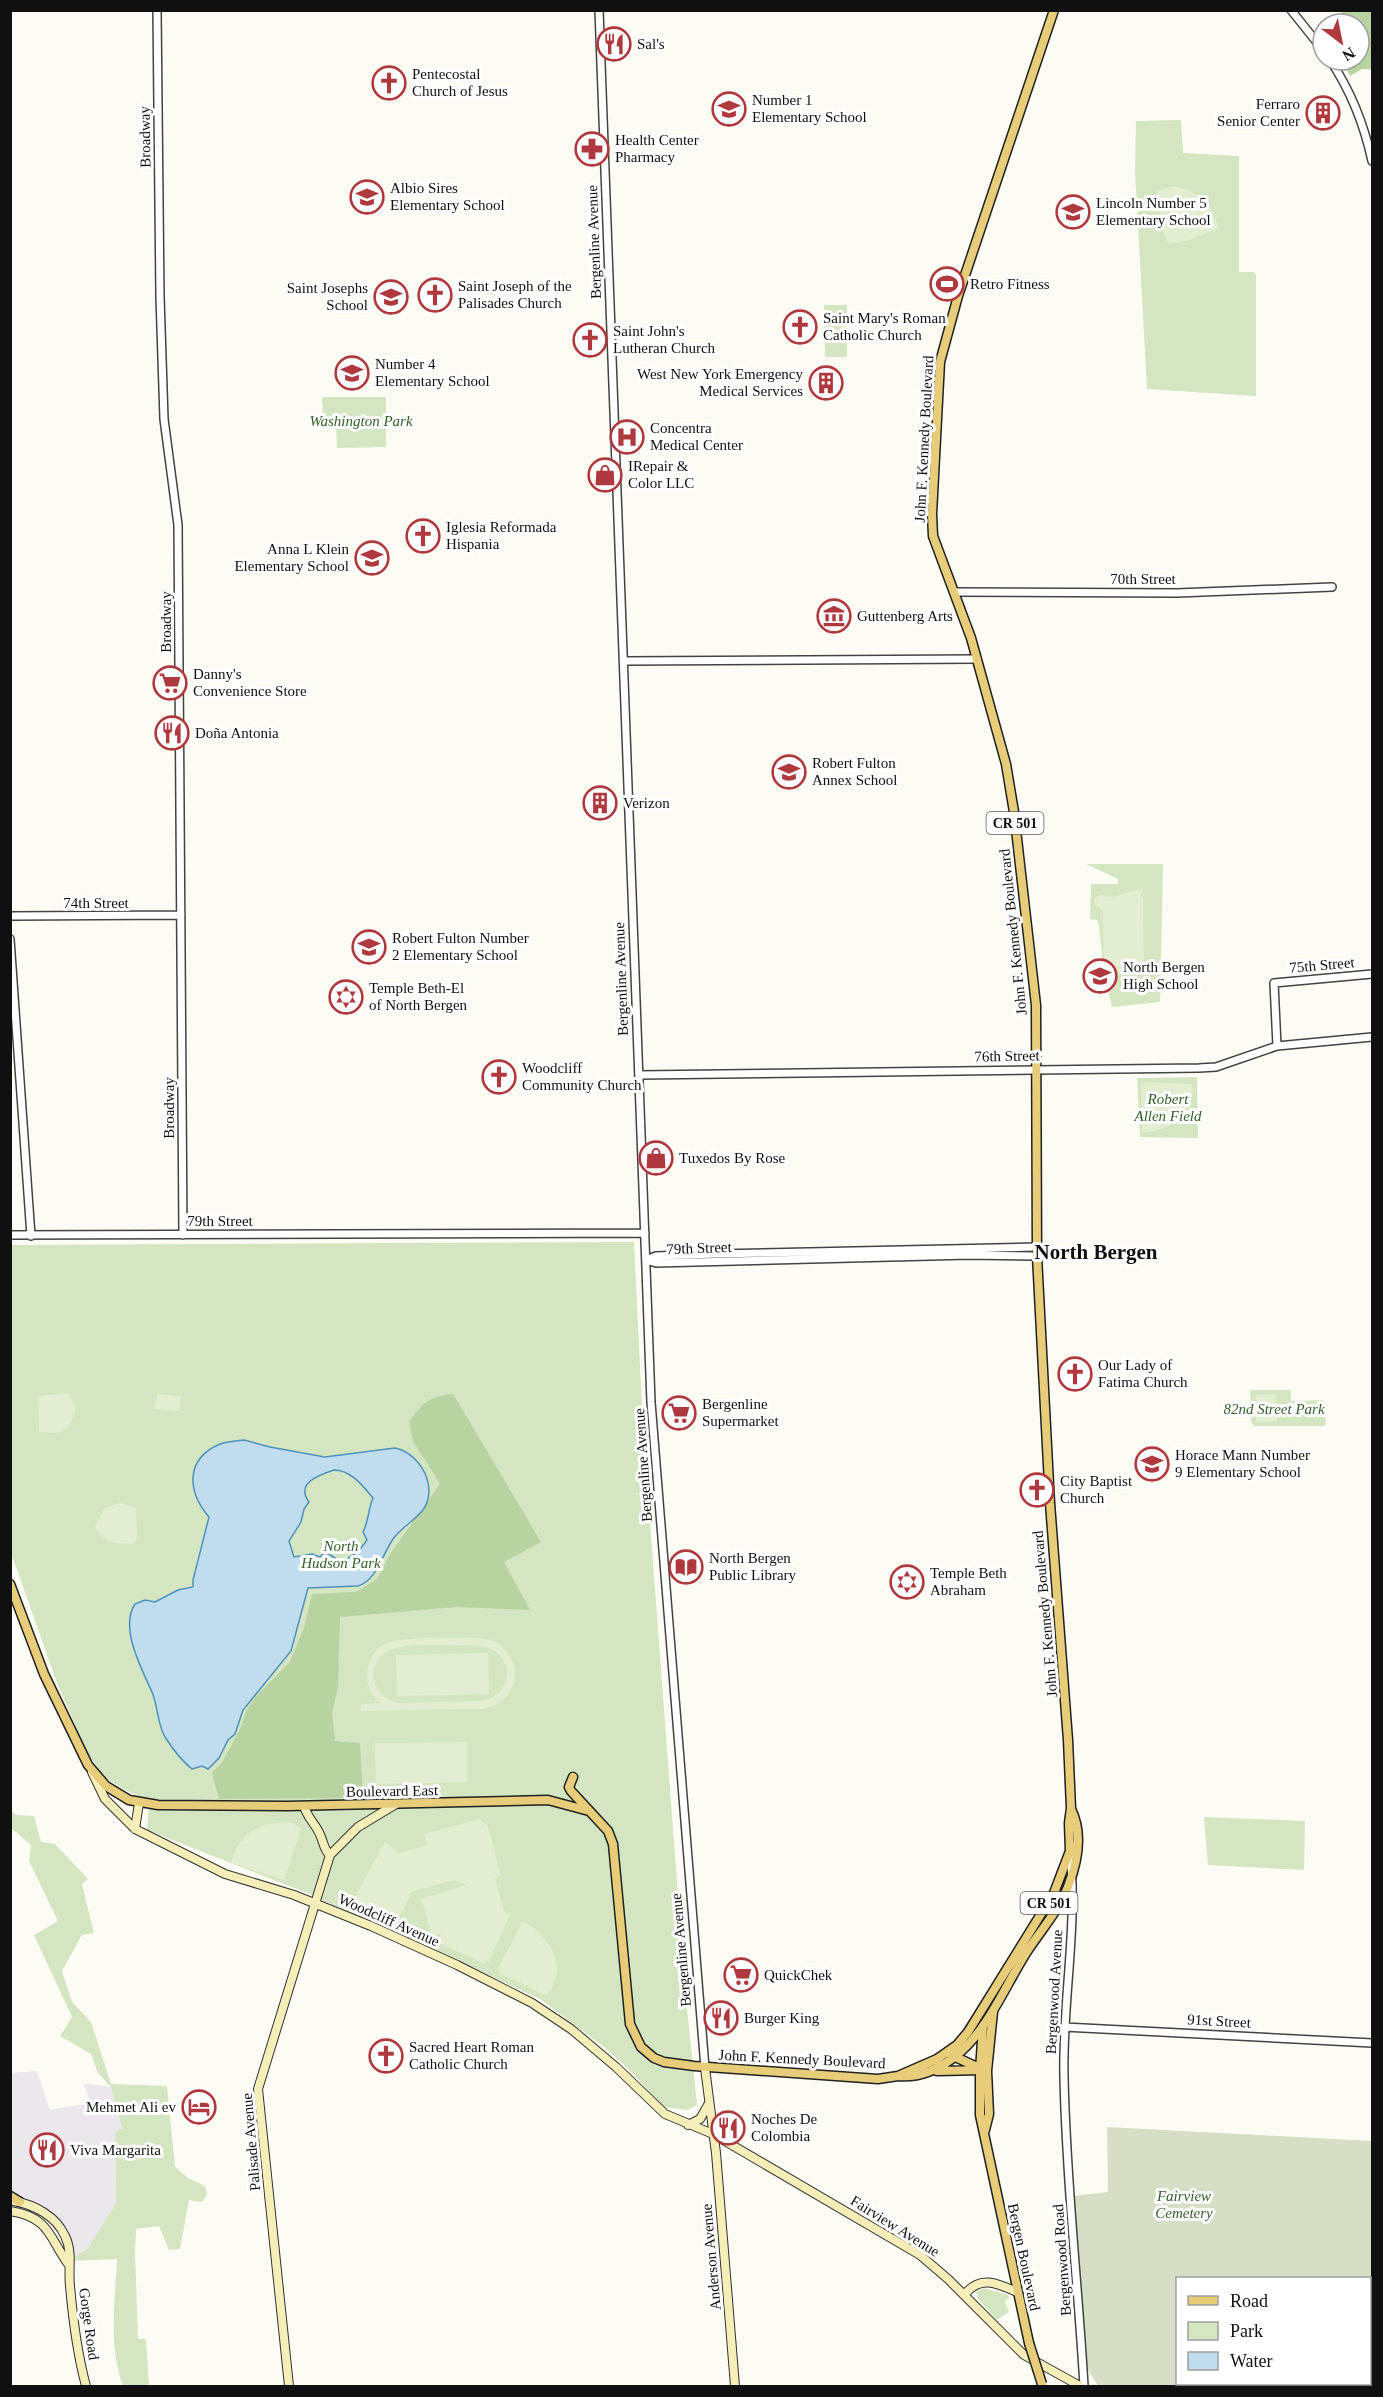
<svg xmlns="http://www.w3.org/2000/svg" width="1383" height="2397" font-family="'Times New Roman',serif">
<style>
.industrial{fill:#ece6ed}
.green{fill:#d3e5c1}
.forest{fill:#b8d3a2}
.cemetery{fill:#d6dec6;fill-rule:evenodd}
.pitch{fill:#e3edd2;fill-rule:evenodd}
.water{fill:#bfddef;stroke:#4f90bd;stroke-width:1.5;fill-rule:evenodd}
.lines{fill:none;stroke-linecap:round;stroke-linejoin:round}
.tertiary-casing{stroke:#434343;stroke-width:10}
.secondary-casing{stroke:#323232;stroke-width:10}
.primary-casing{stroke:#212121;stroke-width:11}
.tertiary{stroke:#fff;stroke-width:7}
.secondary{stroke:#f5eeb8;stroke-width:8}
.primary{stroke:#e7cd7a;stroke-width:8}
.primary-bridge-casing{stroke:#212121;stroke-width:11;stroke-linecap:butt}
.primary-bridge{stroke:#e7cd7a;stroke-width:8}
.labels{text-anchor:middle;stroke-width:6;stroke-linejoin:round;paint-order:stroke}
.shield{fill:#fff;stroke:#585858;stroke-width:1.5}
.shield-label{font-size:14px;font-weight:bold;fill:#101010}
.poi-label{font-size:15px;fill:#101010;stroke:#fff;text-anchor:start}
.street-label{font-size:15px;fill:#101010;stroke:#fff}
.park-label{font-size:15px;font-style:italic;fill:#336028;stroke:#fff}
.district-label{font-size:21px;font-weight:bold;fill:#101010;stroke:#fff}
</style>
<rect width="100%" height="100%" fill="#fdfcf4"/>
<path class="industrial" d="M37,2071L50,2110L91,2103L83,2083L111,2087L122,2130L115,2132L116,2203L88,2248L69,2261L71,2252L55,2222L11,2196V2073Z"/>
<path class="green" d="M1181,120L1183,153L1239,156V272H1254L1256,275V396L1147,389L1135,171L1136,121Z
M824,305H847V357H825Z
M322,397H386V447L337,448L336,422H323Z
M1086,864H1163L1160,1002L1112,1007L1104,974L1099,925L1097,920L1090,919L1091,884H1118V879Z
M1197,1077L1198,1138L1140,1137L1137,1078Z
M634,1242L643,1429L685,1989L697,2105L687,2110L664,2107L624,2065L603,2046L540,1999L307,1893L147,1830L149,1801L125,1790L103,1776L87,1752L57,1683L11,1553L10,1245Z
M1250,1390H1291V1401L1323,1400L1326,1424L1324,1426H1254L1251,1421Z
M10,1809L16,1815L34,1816L41,1842L55,1844L88,1879L82,1884L94,1933L82,1935L62,1971L72,2002L91,2022L111,2084L167,2086L175,2167L188,2178L205,2186L207,2194L202,2202L189,2200L180,2249L169,2250L159,2226L136,2229L135,2252L138,2339H146L149,2386H123C108,2346 115,2302 117,2259L69,2261L88,2248L116,2203L115,2131L122,2129L111,2087L98,2073L91,2054L60,2036L72,2017L34,1935L58,1921L29,1861L31,1845L11,1828Z
M1206,1817L1305,1821L1304,1870L1208,1865L1204,1818Z
M984,2288L1008,2295L1009,2297L1005,2301L1009,2312L997,2320L977,2298V2291Z"/>
<path class="forest" d="M1342,11H1372V69H1362L1350,76L1341,60H1359V24H1340L1339,22Z
M453,1394L541,1542L504,1562L530,1610L456,1607L340,1617L338,1687L332,1713L335,1741L360,1743L363,1798L219,1799L212,1773L223,1761L242,1725L246,1711L255,1697L289,1663L304,1628L312,1594L356,1592L377,1579L390,1554L440,1484L413,1441L409,1422C422,1403 430,1396 453,1394Z"/>
<path class="cemetery" d="M1107,2127L1372,2141V2386H1098L1088,2370L1083,2353L1073,2196L1108,2192ZM1178,2278H1370V2384H1178Z"/>
<path class="pitch" d="M1173,186C1199,191 1212,203 1219,228L1190,240L1168,244L1163,231L1157,191Z
M1144,888L1140,896L1143,897L1144,973L1104,974L1103,911L1094,904V899L1100,895L1112,897Z
M1145,1082L1192,1084C1197,1114 1168,1131 1142,1133L1141,1086Z
M69,1393L76,1410L70,1425L60,1433L39,1432L38,1396Z
M157,1394L181,1396L179,1411L155,1409Z
M1276,1394L1277,1421L1256,1422V1395Z
M119,1503L136,1507L137,1540L132,1544C115,1543 104,1543 95,1528L104,1508Z
M488,1639C527,1652 523,1704 481,1709L361,1711V1704L380,1703C371,1694 365,1683 367,1670C369,1659 375,1649 385,1644C400,1636 469,1637 488,1639ZM478,1646C516,1648 517,1697 480,1701L397,1703C386,1699 377,1692 374,1681C371,1669 378,1655 390,1650C406,1642 458,1646 478,1646Z
M488,1653L489,1694L397,1696L396,1655Z
M467,1742V1782L376,1784L375,1743Z
M480,1819L488,1826L501,1875L495,1878L504,1911L510,1915L489,1961L483,1963L437,1942L441,1933L432,1936L421,1899L467,1885L453,1880L411,1892L403,1911L394,1921L355,1904L353,1900L385,1842L399,1853L427,1845L424,1834Z
M283,1822L292,1823L301,1829L284,1880L231,1863C238,1836 255,1824 283,1822Z
M523,1921C551,1937 569,1966 547,1996L499,1973L498,1969Z"/>
<path class="water" d="M244,1440L270,1447L325,1457L395,1448C420,1453 439,1487 423,1510C414,1521 401,1528 393,1539C382,1555 377,1580 358,1586L308,1588L291,1651L243,1710L235,1734L228,1740L219,1758L208,1769L202,1766L192,1769C182,1761 172,1748 165,1737C157,1723 158,1706 152,1692C142,1669 119,1628 135,1604L145,1600L155,1602L178,1590L193,1587V1580L209,1517C187,1491 185,1459 220,1444C227,1441 236,1441 244,1440ZM334,1470C351,1470 363,1486 373,1498C368,1509 369,1521 363,1532L367,1540L358,1552L342,1562L325,1552L320,1557L312,1554L294,1557L289,1541L301,1522L304,1509L309,1502C295,1483 319,1475 334,1470Z"/>
<g class="lines">
<g class="tertiary-casing">
<path id="tertiary" d="M157,10L160,297L164,419L178,525L183,1235
M599,10L651,1402L705,2068
M1291,10L1323,50
M1330,60C1351,91 1364,124 1372,161
M954,592L1177,593L1332,587
M625,661L977,659
M10,916L181,915
M10,939L31,1236
M1277,1046L1274,983L1372,974
M639,1075L1199,1068L1216,1067L1277,1046L1372,1037
M10,1235L645,1233
M646,1260L656,1263L969,1255L1037,1256
M646,1260L656,1256L716,1254L1037,1247
M1070,1854C1078,1928 1062,2002 1064,2077C1066,2180 1078,2283 1084,2386
M1064,2027L1372,2043"/>
</g>
<g class="secondary-casing">
<path id="secondary" d="M92,1772L105,1799L135,1829L225,1874L294,1895L371,1926L457,1965L532,2003L571,2029L616,2067L665,2114L713,2134L920,2255L948,2279L1024,2355L1080,2386
M304,1806C307,1818 317,1825 321,1837C324,1844 324,1850 330,1855
M135,1829L139,1803
M705,2068L716,2153L735,2386
M688,2125L700,2119L708,2105
M14,2201C35,2205 56,2216 65,2236C73,2252 68,2269 70,2286C73,2320 77,2353 86,2386
M10,2211C50,2217 49,2238 69,2265
M965,2294C980,2275 997,2283 1017,2292
M289,2386L258,2089L330,1855L358,1827L396,1804"/>
</g>
<g class="primary-casing">
<path id="primary" d="M10,1584L44,1674L88,1765L106,1786L129,1800L158,1805L288,1806L548,1800L589,1811
M573,1777L569,1787L571,1791L608,1831L613,1844L630,2024L641,2047L654,2058L664,2062L694,2066L878,2079L898,2076L937,2059L957,2045L968,2032L1054,1893L1070,1851L1069,1823L1071,1808L1068,1740L1050,1503L1037,1256L1036,1005L1014,812L1006,764L971,638L933,536L932,514L940,362L958,296L1054,10
M983,2026L980,2070V2115L1029,2343
M951,2055L975,2066L980,2070
M937,2071L984,2070
M898,2076C919,2078 937,2070 953,2058C988,2032 1005,1985 1028,1950C1042,1929 1061,1907 1069,1884C1078,1860 1083,1833 1071,1809
M985,2130L989,2114L987,2071L993,2012
M10,2196L20,2202"/>
</g>
<use href="#tertiary" class="tertiary"/>
<use href="#secondary" class="secondary"/>
<use href="#primary" class="primary"/>
<g class="primary-bridge-casing">
<path id="primary-bridge" d="M1029,2343L1042,2384"/>
</g>
<use href="#primary-bridge" class="primary-bridge"/>
</g>
<defs>
<g id="restaurant-ring" transform="scale(1.725)"><circle r="9.5" fill="#fff" stroke="#af393e" stroke-width="1.5"/><path d="M-5-6h1v4h1v-4h1v4h1v-4h1v5L-1.5 .5V6h-2V.5L-5-1ZM5-6V6H3V1.5H1.5Q1.5-4 5-6Z" fill="#af393e"/></g>
<g id="church-ring" transform="scale(1.725)"><circle r="9.5" fill="#fff" stroke="#af393e" stroke-width="1.5"/><path d="M-1.2-6h2.4v3.5h3.3v2.4h-3.3V6h-2.4V-.1h-3.3v-2.4h3.3Z" fill="#af393e"/></g>
<g id="school-ring" transform="scale(1.725)"><circle r="9.5" fill="#fff" stroke="#af393e" stroke-width="1.5"/><path d="M0-5L7-2L0 1L-7-2ZM-4 1L0 2.5L4 1V4Q0 6-4 4Z" fill="#af393e"/></g>
<g id="building-ring" transform="scale(1.725)"><circle r="9.5" fill="#fff" stroke="#af393e" stroke-width="1.5"/><path d="M-4-6H4V6H1V3H-1V6H-4ZM-2.5-4.3h1.7v1.8h-1.7ZM.8-4.3h1.7v1.8H.8ZM-2.5-1h1.7V.8h-1.7ZM.8-1h1.7V.8H.8Z" fill="#af393e"/></g>
<g id="pharmacy-ring" transform="scale(1.725)"><circle r="9.5" fill="#fff" stroke="#af393e" stroke-width="1.5"/><path d="M-2-6h4v4h4v4h-4v4h-4v-4h-4v-4h4Z" fill="#af393e"/></g>
<g id="stadium-ring" transform="scale(1.725)"><circle r="9.5" fill="#fff" stroke="#af393e" stroke-width="1.5"/><path d="M0-5a6.5 5 0 1 0 0 10a6.5 5 0 1 0 0-10ZM-3.5-1.8h7v3.6h-7Z" fill="#af393e"/></g>
<g id="hospital-ring" transform="scale(1.725)"><circle r="9.5" fill="#fff" stroke="#af393e" stroke-width="1.5"/><path d="M-5-5h3v3.5h4V-5h3V5h-3V1.5h-4V5h-3Z" fill="#af393e"/></g>
<g id="shop-ring" transform="scale(1.725)"><circle r="9.5" fill="#fff" stroke="#af393e" stroke-width="1.5"/><path d="M-5-2.5h2.3a2.7 3.5 0 0 1 5.4 0H5L5.5 6h-11ZM-1.5-2.5h3a1.5 2.3 0 0 0-3 0Z" fill="#af393e"/></g>
<g id="museum-ring" transform="scale(1.725)"><circle r="9.5" fill="#fff" stroke="#af393e" stroke-width="1.5"/><path d="M0-6L6-3V-2H-6V-3ZM-5-1h2V3h-2ZM-1-1h2V3h-2ZM3-1h2V3H3ZM-6 4H6V6H-6Z" fill="#af393e"/></g>
<g id="supermarket-ring" transform="scale(1.725)"><circle r="9.5" fill="#fff" stroke="#af393e" stroke-width="1.5"/><path d="M-6-5.5h2.5l.6 2H6L4.5 2H-2.5L-4.4-4H-6ZM-1.5 3.2a1.3 1.3 0 1 0 .1 0ZM3 3.2a1.3 1.3 0 1 0 .1 0Z" fill="#af393e"/></g>
<g id="synagogue-ring" transform="scale(1.725)"><circle r="9.5" fill="#fff" stroke="#af393e" stroke-width="1.5"/><path d="M0-6.5L5.6 3.2H-5.6ZM0 6.5L5.6-3.2H-5.6Z" fill="#af393e"/></g>
<g id="library-ring" transform="scale(1.725)"><circle r="9.5" fill="#fff" stroke="#af393e" stroke-width="1.5"/><path d="M-6-4Q-3-5.5-.7-3.5V5Q-3 3-6 4ZM6-4Q3-5.5 .7-3.5V5Q3 3 6 4Z" fill="#af393e"/></g>
<g id="hotel-ring" transform="scale(1.725)"><circle r="9.5" fill="#fff" stroke="#af393e" stroke-width="1.5"/><path d="M-6-4.5h1.5V1H6V5H4.5V3h-9V5H-6ZM-4 0a1.8 1.8 0 1 1 3.6 0ZM.5 0V-2.5h3Q6-2.5 6 0Z" fill="#af393e"/></g>
</defs>
<g fill-rule="evenodd">
<use href="#restaurant-ring" x="614" y="44"/>
<use href="#church-ring" x="389" y="83"/>
<use href="#school-ring" x="729" y="109"/>
<use href="#building-ring" x="1323" y="113"/>
<use href="#pharmacy-ring" x="592" y="149"/>
<use href="#school-ring" x="367" y="197"/>
<use href="#school-ring" x="1073" y="212"/>
<use href="#stadium-ring" x="947" y="284"/>
<use href="#church-ring" x="435" y="295"/>
<use href="#school-ring" x="391" y="297"/>
<use href="#church-ring" x="800" y="327"/>
<use href="#church-ring" x="590" y="340"/>
<use href="#school-ring" x="352" y="373"/>
<use href="#building-ring" x="826" y="383"/>
<use href="#hospital-ring" x="627" y="437"/>
<use href="#shop-ring" x="605" y="475"/>
<use href="#church-ring" x="423" y="536"/>
<use href="#school-ring" x="372" y="558"/>
<use href="#museum-ring" x="834" y="616"/>
<use href="#supermarket-ring" x="170" y="683"/>
<use href="#restaurant-ring" x="172" y="733"/>
<use href="#school-ring" x="789" y="772"/>
<use href="#building-ring" x="600" y="803"/>
<use href="#school-ring" x="369" y="947"/>
<use href="#school-ring" x="1100" y="976"/>
<use href="#synagogue-ring" x="346" y="997"/>
<use href="#church-ring" x="499" y="1077"/>
<use href="#shop-ring" x="656" y="1158"/>
<use href="#church-ring" x="1075" y="1374"/>
<use href="#supermarket-ring" x="679" y="1413"/>
<use href="#school-ring" x="1152" y="1464"/>
<use href="#church-ring" x="1037" y="1490"/>
<use href="#library-ring" x="686" y="1567"/>
<use href="#synagogue-ring" x="907" y="1582"/>
<use href="#supermarket-ring" x="741" y="1975"/>
<use href="#restaurant-ring" x="721" y="2018"/>
<use href="#church-ring" x="386" y="2056"/>
<use href="#hotel-ring" x="199" y="2107"/>
<use href="#restaurant-ring" x="728" y="2128"/>
<use href="#restaurant-ring" x="47" y="2150"/>
</g>
<g class="labels">
<g class="shield">
<rect x="986.5" y="812" width="57" height="22" rx="4.5"/>
<rect x="1020.5" y="1892" width="57" height="22" rx="4.5"/>
</g>
<g class="shield-label">
<text x="1015" y="828">CR 501</text>
<text x="1049" y="1908">CR 501</text>
</g>
<g class="poi-label">
<text x="637" y="49">Sal's</text>
<text x="412" y="79">Pentecostal<tspan x="412" dy="17">Church of Jesus</tspan></text>
<text x="752" y="105">Number 1<tspan x="752" dy="17">Elementary School</tspan></text>
<text x="1300" y="109" text-anchor="end">Ferraro<tspan x="1300" dy="17">Senior Center</tspan></text>
<text x="615" y="145">Health Center<tspan x="615" dy="17">Pharmacy</tspan></text>
<text x="390" y="193">Albio Sires<tspan x="390" dy="17">Elementary School</tspan></text>
<text x="1096" y="208">Lincoln Number 5<tspan x="1096" dy="17">Elementary School</tspan></text>
<text x="970" y="289">Retro Fitness</text>
<text x="458" y="291">Saint Joseph of the<tspan x="458" dy="17">Palisades Church</tspan></text>
<text x="368" y="293" text-anchor="end">Saint Josephs<tspan x="368" dy="17">School</tspan></text>
<text x="823" y="323">Saint Mary's Roman<tspan x="823" dy="17">Catholic Church</tspan></text>
<text x="613" y="336">Saint John's<tspan x="613" dy="17">Lutheran Church</tspan></text>
<text x="375" y="369">Number 4<tspan x="375" dy="17">Elementary School</tspan></text>
<text x="803" y="379" text-anchor="end">West New York Emergency<tspan x="803" dy="17">Medical Services</tspan></text>
<text x="650" y="433">Concentra<tspan x="650" dy="17">Medical Center</tspan></text>
<text x="628" y="471">IRepair &amp;<tspan x="628" dy="17">Color LLC</tspan></text>
<text x="446" y="532">Iglesia Reformada<tspan x="446" dy="17">Hispania</tspan></text>
<text x="349" y="554" text-anchor="end">Anna L Klein<tspan x="349" dy="17">Elementary School</tspan></text>
<text x="857" y="621">Guttenberg Arts</text>
<text x="193" y="679">Danny's<tspan x="193" dy="17">Convenience Store</tspan></text>
<text x="195" y="738">Doña Antonia</text>
<text x="812" y="768">Robert Fulton<tspan x="812" dy="17">Annex School</tspan></text>
<text x="623" y="808">Verizon</text>
<text x="392" y="943">Robert Fulton Number<tspan x="392" dy="17">2 Elementary School</tspan></text>
<text x="1123" y="972">North Bergen<tspan x="1123" dy="17">High School</tspan></text>
<text x="369" y="993">Temple Beth-El<tspan x="369" dy="17">of North Bergen</tspan></text>
<text x="522" y="1073">Woodcliff<tspan x="522" dy="17">Community Church</tspan></text>
<text x="679" y="1163">Tuxedos By Rose</text>
<text x="1098" y="1370">Our Lady of<tspan x="1098" dy="17">Fatima Church</tspan></text>
<text x="702" y="1409">Bergenline<tspan x="702" dy="17">Supermarket</tspan></text>
<text x="1175" y="1460">Horace Mann Number<tspan x="1175" dy="17">9 Elementary School</tspan></text>
<text x="1060" y="1486">City Baptist<tspan x="1060" dy="17">Church</tspan></text>
<text x="709" y="1563">North Bergen<tspan x="709" dy="17">Public Library</tspan></text>
<text x="930" y="1578">Temple Beth<tspan x="930" dy="17">Abraham</tspan></text>
<text x="764" y="1980">QuickChek</text>
<text x="744" y="2023">Burger King</text>
<text x="409" y="2052">Sacred Heart Roman<tspan x="409" dy="17">Catholic Church</tspan></text>
<text x="176" y="2112" text-anchor="end">Mehmet Ali ev</text>
<text x="751" y="2124">Noches De<tspan x="751" dy="17">Colombia</tspan></text>
<text x="70" y="2155">Viva Margarita</text>
</g>
<g class="street-label">
<text transform="translate(145 137) rotate(-91)" y="5">Broadway</text>
<text transform="translate(594 242) rotate(-92)" y="5">Bergenline Avenue</text>
<text transform="translate(924 439) rotate(-87)" y="5">John F. Kennedy Boulevard</text>
<text x="1143" y="584">70th Street</text>
<text transform="translate(166 622) rotate(-90)" y="5">Broadway</text>
<text x="96" y="908">74th Street</text>
<text transform="translate(1013 932) rotate(-96)" y="5">John F. Kennedy Boulevard</text>
<text transform="translate(1322 965) rotate(-5)" y="5">75th Street</text>
<text transform="translate(621 979) rotate(-92)" y="5">Bergenline Avenue</text>
<text transform="translate(1007 1056) rotate(-1)" y="5">76th Street</text>
<text transform="translate(169 1108) rotate(-90)" y="5">Broadway</text>
<text x="220" y="1226">79th Street</text>
<text transform="translate(699 1248) rotate(-2)" y="5">79th Street</text>
<text transform="translate(643 1465) rotate(-94)" y="5">Bergenline Avenue</text>
<text transform="translate(1045 1614) rotate(-95)" y="5">John F. Kennedy Boulevard</text>
<text transform="translate(392 1791) rotate(-1)" y="5">Boulevard East</text>
<text transform="translate(389 1920) rotate(24)" y="5">Woodcliff Avenue</text>
<text transform="translate(681 1950) rotate(-95)" y="5">Bergenline Avenue</text>
<text transform="translate(1054 1992) rotate(-87)" y="5">Bergenwood Avenue</text>
<text transform="translate(1219 2021) rotate(3)" y="5">91st Street</text>
<text transform="translate(802 2059) rotate(3)" y="5">John F. Kennedy Boulevard</text>
<text transform="translate(251 2142) rotate(-95)" y="5">Palisade Avenue</text>
<text transform="translate(895 2226) rotate(32)" y="5">Fairview Avenue</text>
<text transform="translate(711 2257) rotate(-95)" y="5">Anderson Avenue</text>
<text transform="translate(1024 2257) rotate(78)" y="5">Bergen Boulevard</text>
<text transform="translate(1062 2260) rotate(-94)" y="5">Bergenwood Road</text>
<text transform="translate(89 2324) rotate(82)" y="5">Gorge Road</text>
</g>
<g class="park-label">
<text x="361" y="426">Washington Park</text>
<text x="1168" y="1104">Robert<tspan x="1168" dy="17">Allen Field</tspan></text>
<text x="1274" y="1414">82nd Street Park</text>
<text x="341" y="1551">North<tspan x="341" dy="17">Hudson Park</tspan></text>
<text x="1184" y="2201">Fairview<tspan x="1184" dy="17">Cemetery</tspan></text>
</g>
<g class="district-label">
<text x="1096" y="1259">North Bergen</text>
</g>
</g>
<rect width="1383" height="2397" fill="none" stroke="#101010" stroke-width="24"/>
<rect x="1176" y="2277" width="195" height="108" fill="#ffffff" stroke="#9f9f9f" stroke-width="1.5"/>
<rect x="1188" y="2296" width="30" height="9" fill="#e7cd7a" stroke="#9f9f9f" stroke-width="1.5"/>
<text x="1230" y="2307" font-size="18" fill="#101010">Road</text>
<rect x="1188" y="2322" width="30" height="18" fill="#d3e5c1" stroke="#9f9f9f" stroke-width="1.5"/>
<text x="1230" y="2337" font-size="18" fill="#101010">Park</text>
<rect x="1188" y="2352" width="30" height="18" fill="#bfddef" stroke="#9f9f9f" stroke-width="1.5"/>
<text x="1230" y="2367" font-size="18" fill="#101010">Water</text>
<g transform="translate(1341 42) rotate(148)"><circle r="28" fill="#ffffff" stroke="#9f9f9f" stroke-width="1.5"/>
<path d="M0-4.5L10 22L0 15L-10 22Z" fill="#af393e"/>
<text y="-9" font-size="16" font-weight="bold" text-anchor="middle" fill="#101010">N</text>
</g>
</svg>
